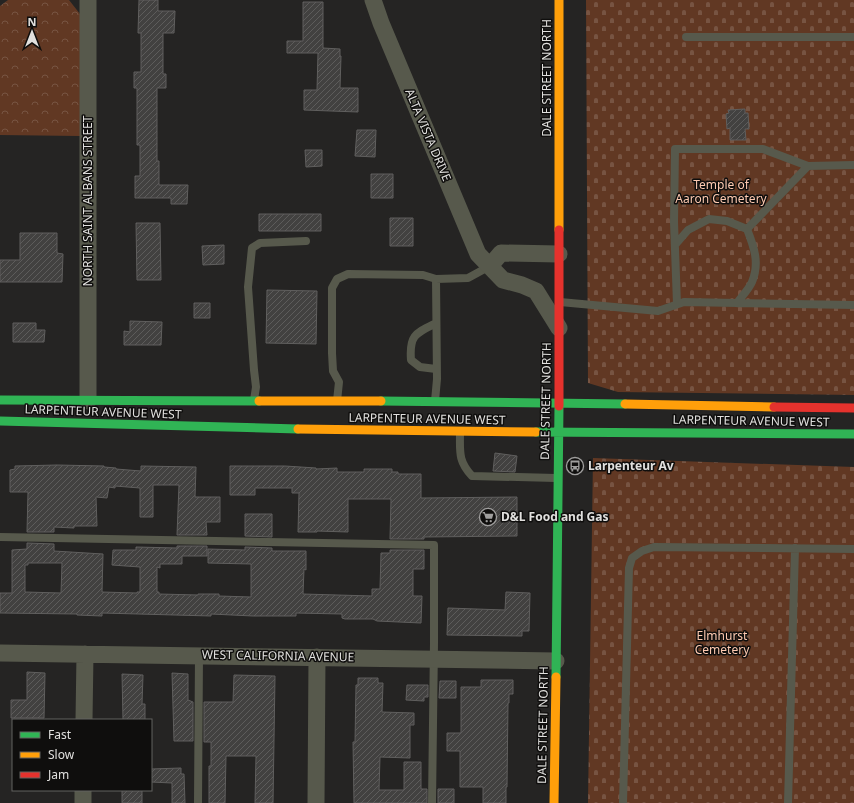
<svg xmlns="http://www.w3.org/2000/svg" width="854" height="803" font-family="'Noto Sans',sans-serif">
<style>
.forest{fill:url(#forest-crowns)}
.cemetery{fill:url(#cemetery-stones)}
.building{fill:url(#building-hatch);stroke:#605f5e;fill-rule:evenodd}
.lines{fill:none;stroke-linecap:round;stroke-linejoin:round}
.lane{stroke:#57594c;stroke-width:8}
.street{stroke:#57594c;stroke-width:17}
.fast{stroke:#30b455;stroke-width:9}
.slow{stroke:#ff9f0a;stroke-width:9}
.jam{stroke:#e5322d;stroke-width:9}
.labels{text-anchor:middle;stroke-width:3;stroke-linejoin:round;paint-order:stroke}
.street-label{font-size:12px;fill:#e1e0de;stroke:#0f0e0d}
.park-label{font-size:12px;fill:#fecab1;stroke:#0f0e0d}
.poi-label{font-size:12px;font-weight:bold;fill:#e1e0de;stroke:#0f0e0d;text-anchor:start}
</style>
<defs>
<pattern id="forest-crowns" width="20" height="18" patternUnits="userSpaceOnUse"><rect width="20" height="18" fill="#613823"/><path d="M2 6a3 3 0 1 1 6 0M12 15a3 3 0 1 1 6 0" fill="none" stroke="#775442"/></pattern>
<pattern id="cemetery-stones" width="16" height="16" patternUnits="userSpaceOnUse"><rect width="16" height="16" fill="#613823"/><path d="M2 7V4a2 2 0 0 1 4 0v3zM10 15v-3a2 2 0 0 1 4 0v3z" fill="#775442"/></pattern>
<pattern id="building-hatch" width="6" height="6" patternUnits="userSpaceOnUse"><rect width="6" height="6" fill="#424140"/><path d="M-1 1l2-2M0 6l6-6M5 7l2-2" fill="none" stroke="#5d5c5b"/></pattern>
</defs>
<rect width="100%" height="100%" fill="#252423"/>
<path class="forest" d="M8,0H69L80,14V136L0,135V6Z"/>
<path class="cemetery" d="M586,0H854V395L618,392L588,383Z
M593,458L854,467V803H588Z"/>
<path class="building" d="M139,0H158V11H175L174,33H163V74H166V88H157V161H159V185H188L187,204H171V198H135V176H140V145H137V88H134V72H141V33H138Z
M303,2H323V48L340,49V56H341L340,88H358V112L304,110V90H317L318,53H287V41H303Z
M745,109V113H748L749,129H745L746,140H730V128L727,129L726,114L729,113L728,110Z
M357,130H376L375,157L355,156Z
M305,150H322V166L306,167Z
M371,174H393V198H371Z
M259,214H321V231H259Z
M390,218H413V246H390Z
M136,223H160L161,280H137Z
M20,233H57V253L63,254L62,282H0V260H20Z
M224,245V264L203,265L202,246Z
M267,290L317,291L316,344L266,343Z
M194,303H210V318H194Z
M130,321L162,322L161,345H124V331L130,332Z
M13,323H36V330H45L44,342H13Z
M495,453L517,456L515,472L493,471Z
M57,465L104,466V467L116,468V469L141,471V466L196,467L195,497H220V522H206L207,535H177L179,485H153V517H140V488L115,486V488L109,487L107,498L96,497L97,526H74V528L54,527V532H27L28,492H10V470L15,469V466Z
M230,466H285L316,468V469L337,468V472H364V469H392V472H398V474H421V498L517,497V536L424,537V539H390L391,499H348V532L317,531V532H298L299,493H292V488H255V495H230Z
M245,514H272V537L245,536Z
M27,543L54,544V551L103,554L102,592L137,593V592H140V567L112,565L113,550H136V547L177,548V546H207V556H182V564H160V568L157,567V592H159V594L198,595V594H219V596L251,597V564L208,563V549L245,550V547L272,548V551H306V570L304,569L303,594L372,596V589H380L381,553H390V550H424V569H413V596H422L421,623L377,621L373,619H345L342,618V614L296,613V616H253L211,614V616L102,613V616L77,615V614L0,613V593H12V550L27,549ZM28,563H62L61,593L25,592V565H28Z
M506,592L530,593L529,631H522V636L447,635L448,608L505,610Z
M27,672L45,673L44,718H11V700H27Z
M172,673L188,674V700L193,702V741H174Z
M122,674L143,675L142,704H145V720H123Z
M234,675L275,676L273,803H255L256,756H226L225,803H209V766H211V742H204V702H233Z
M358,678H378V683H383L382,712L414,713V725H410V758L380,757L379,790H404V762H421V789H427V803H354L353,742H355L356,685H358Z
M481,680H513V694H509V703H508L507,787H506V803H483V787H460V751H447V733H461V687H481Z
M440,681H456V698H439Z
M407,685H428V697H424V701L406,700Z
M181,768V774H184L185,803H172V783L151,782V769Z
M438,789H454V803H438Z
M122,790H142V803H122Z"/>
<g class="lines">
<path class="lane" d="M686,37H854
M747,229L808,166
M675,245L688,230L709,219L727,221L747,229C754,247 760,263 752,282C749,289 742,296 737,303
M560,302L658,311L684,302L854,305
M677,304L674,222L675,149H763L808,166L854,165
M436,369L420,367L411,360C409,335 416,333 436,323
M254,400L256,387L254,370L248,287L252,248L260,243L306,241
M337,401L339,382L333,371L332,353V288L337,279L348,274L423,275L436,279
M435,401L437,379L436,279L468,278L490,266
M460,432C460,452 458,461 472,476L556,478
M0,537L434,545V643L432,803
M198,803L199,655
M623,803L629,568L632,558L642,551L654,547L854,549
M788,803L795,548"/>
<path class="street" d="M373,0L381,23L478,254L503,280L522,285L536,291L559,328
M490,266L501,253L559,254
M88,401V0
M0,653L556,661
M84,720L85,654
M83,803V790
M316,803L317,657"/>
<path class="fast" d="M0,400L259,401
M381,401L625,404
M0,421L298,429
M536,432L854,434
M556,677L559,406"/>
<path class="slow" d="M559,0V230
M259,401H381
M625,404L774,407
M298,429L536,432
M554,803L556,677"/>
<path class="jam" d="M559,406V230
M774,407L854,408"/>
</g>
<defs>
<g id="bus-ring" transform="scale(0.9)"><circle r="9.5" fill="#0f0e0d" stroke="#9f9e9d" stroke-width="1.5"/><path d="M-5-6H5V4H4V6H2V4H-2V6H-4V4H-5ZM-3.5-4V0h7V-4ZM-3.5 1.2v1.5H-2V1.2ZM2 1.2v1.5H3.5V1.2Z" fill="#9f9e9d"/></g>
<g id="supermarket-ring" transform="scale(0.9)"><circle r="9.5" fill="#0f0e0d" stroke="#9f9e9d" stroke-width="1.5"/><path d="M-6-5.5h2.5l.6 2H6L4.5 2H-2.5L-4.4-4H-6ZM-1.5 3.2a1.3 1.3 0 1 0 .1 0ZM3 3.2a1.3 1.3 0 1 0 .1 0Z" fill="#9f9e9d"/></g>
</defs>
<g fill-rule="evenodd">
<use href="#bus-ring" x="575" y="466"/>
<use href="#supermarket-ring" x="488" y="517"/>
</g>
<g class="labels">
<g class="street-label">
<text transform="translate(547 78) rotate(-90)" y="4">DALE STREET NORTH</text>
<text transform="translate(428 135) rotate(67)" y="4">ALTA VISTA DRIVE</text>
<text transform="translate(88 201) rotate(-90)" y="4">NORTH SAINT ALBANS STREET</text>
<text transform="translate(546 401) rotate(-89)" y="4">DALE STREET NORTH</text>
<text transform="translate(103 412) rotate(2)" y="4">LARPENTEUR AVENUE WEST</text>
<text transform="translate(427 419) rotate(1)" y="4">LARPENTEUR AVENUE WEST</text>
<text transform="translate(751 421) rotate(1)" y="4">LARPENTEUR AVENUE WEST</text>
<text transform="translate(278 656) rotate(1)" y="4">WEST CALIFORNIA AVENUE</text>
<text transform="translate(543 725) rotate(-89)" y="4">DALE STREET NORTH</text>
</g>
<g class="park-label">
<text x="721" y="189">Temple of<tspan x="721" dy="14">Aaron Cemetery</tspan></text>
<text x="722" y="640">Elmhurst<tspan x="722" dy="14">Cemetery</tspan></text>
</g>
<g class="poi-label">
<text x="588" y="470">Larpenteur Av</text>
<text x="501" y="521">D&amp;L Food and Gas</text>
</g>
</g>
<rect x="12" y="719" width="140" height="72" fill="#0f0e0d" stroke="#636261"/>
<rect x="20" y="732" width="20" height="6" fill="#30b455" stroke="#636261"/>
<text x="48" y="739" font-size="12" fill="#e1e0de">Fast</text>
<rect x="20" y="752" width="20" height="6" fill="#ff9f0a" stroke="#636261"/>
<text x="48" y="759" font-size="12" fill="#e1e0de">Slow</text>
<rect x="20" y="772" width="20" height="6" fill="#e5322d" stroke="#636261"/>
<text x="48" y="779" font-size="12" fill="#e1e0de">Jam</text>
<g transform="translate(32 32)" stroke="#0f0e0d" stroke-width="3" paint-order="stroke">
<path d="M0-3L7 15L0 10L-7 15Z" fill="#e1e0de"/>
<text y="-6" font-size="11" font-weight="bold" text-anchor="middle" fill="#e1e0de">N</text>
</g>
</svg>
